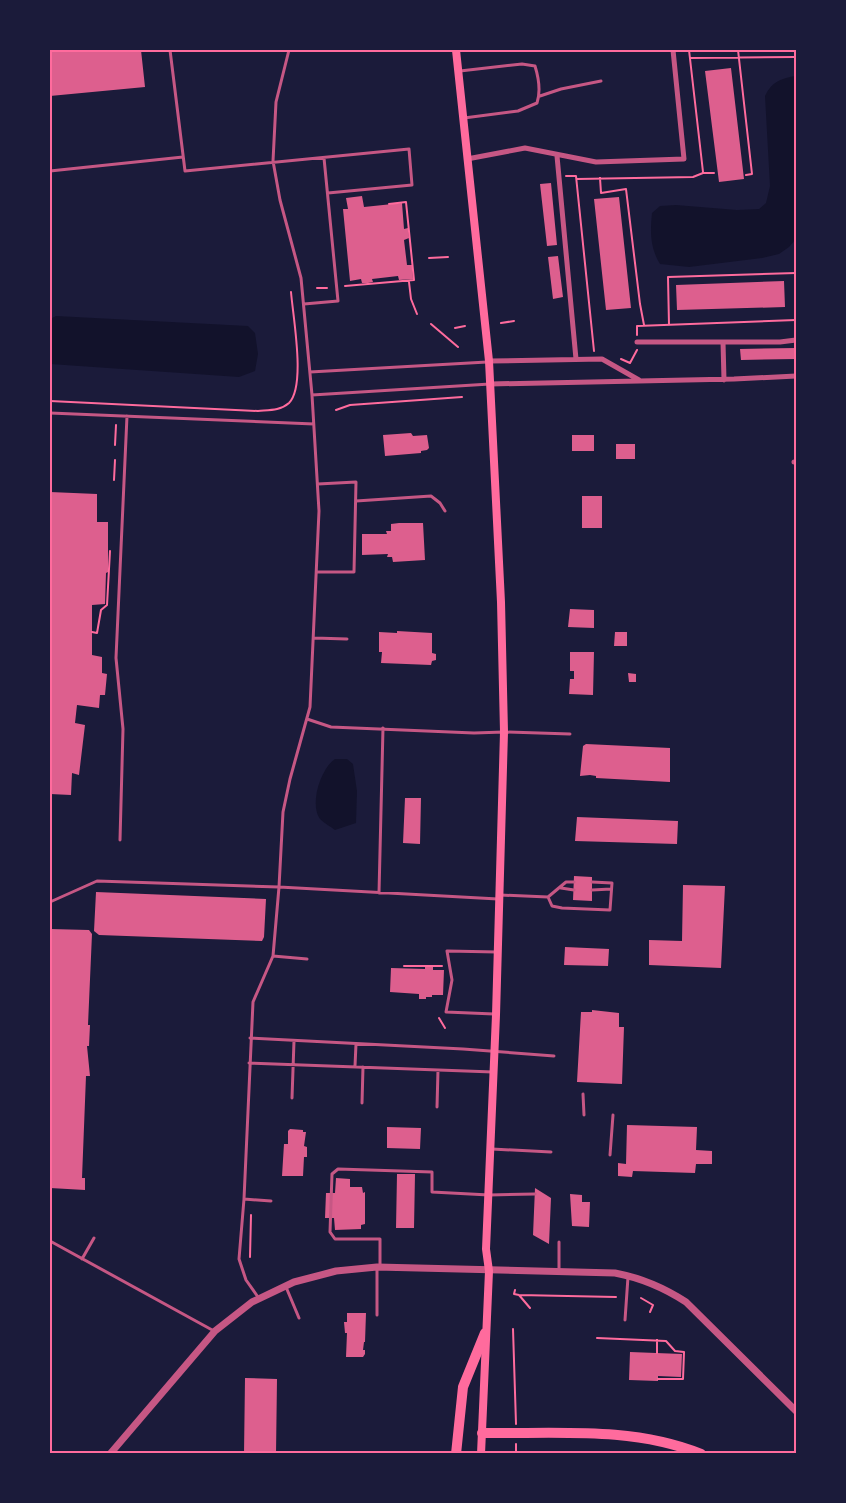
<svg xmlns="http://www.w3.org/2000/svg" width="846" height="1503" font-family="Barlow,sans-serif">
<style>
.water{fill:#12122b}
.building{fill:#dd5f8e}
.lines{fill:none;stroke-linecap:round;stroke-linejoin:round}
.path{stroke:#ff6b9d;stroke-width:2}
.service{stroke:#c65784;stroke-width:3}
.minor{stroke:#c65784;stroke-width:5}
.tertiary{stroke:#c65784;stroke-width:7}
.secondary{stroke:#ff6b9d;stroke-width:8}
.motorway{stroke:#ff6b9d;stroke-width:10}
.neatline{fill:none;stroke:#ff6b9d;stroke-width:2}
</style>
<rect width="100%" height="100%" fill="#1b1b3a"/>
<path class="water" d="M796,76V239L789,247L779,254L762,258L689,267L660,264C650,248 650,232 652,213L660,206L676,205L737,210L759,209L766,203L770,186L765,96C771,82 782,78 796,76Z
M56,316L248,326L255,333L258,354L255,371L239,377L50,364V319Z
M335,759H347L353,764L357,791L356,823L335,830C331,827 324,823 320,819C309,804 321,768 335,759Z"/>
<path class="building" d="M50,50H141L145,87L50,96Z
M731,68L744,179L719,182L705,71Z
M551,183L557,245L547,246L540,184Z
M362,196L364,207L402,203L404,229L408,228L409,238L404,240L407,265H412L413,279L399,280L398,276L372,279L373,282L368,283H362L361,279L350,281L343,209H348L346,198Z
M619,197L631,308L606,310L594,199Z
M558,256L563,297L553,299L548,257Z
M784,281L785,307L677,310L676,285Z
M796,348V359L741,360L740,349Z
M411,433L413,436L427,435L429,448L427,450L421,451V453L385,456L383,435Z
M572,435H594V451H572Z
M616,444H635V459H616Z
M50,492L97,494V522H108V572L106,573L105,604L92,605V655L102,657V673L107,674L105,695H100L99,708L77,705L75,723L85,725L79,775L72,773L71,795L50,794Z
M582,496H602V528H582Z
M399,523H423L425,560L393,562L392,557H387L388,554L362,555V534H387L386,531H391V524Z
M570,609L594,610V628L568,627Z
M397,631L432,633V653L436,654V660L432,661L431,665L381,663L382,652H379V632L397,633Z
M615,632H627V646H614Z
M570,652H594L593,695L569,694L570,679H574V671H570Z
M628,673L636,674V682H629Z
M586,744L670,748V782L596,778V776L590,775L580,776L583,746Z
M405,798H421L420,844L403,843Z
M577,817L678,821L677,844L575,841Z
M574,876L592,877V901L573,900Z
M683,885L725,886L721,968L649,965V940L682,941Z
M96,892L266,899L264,937L262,941L99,935L94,931Z
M50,929L89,930L92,934L88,1025H90L89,1046H87L90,1076H86L82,1178H85V1190L50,1188Z
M565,947L609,949L608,966L564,965Z
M425,967H433V970H444L443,995H432V997H426V999H419V994L390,992L391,968L425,969Z
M592,1010L619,1013V1027H624L622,1084L577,1082L581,1012H592Z
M627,1125L697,1127L696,1150L712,1151V1164H696L695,1173L633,1171L632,1177L618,1176V1163L626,1164Z
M387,1127L421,1128L420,1149L387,1148Z
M290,1129L303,1130V1132H306L304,1146L307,1147V1157H304L303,1176H282L284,1144H288V1131Z
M397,1174H415L414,1228H396Z
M336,1178L350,1179V1187H362L363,1193L365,1192V1224L361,1225V1229L335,1230L334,1218H325L326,1193H335Z
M535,1188L551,1198L549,1244L533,1235Z
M570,1194L582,1195V1202H590L589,1227L572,1226Z
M347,1313H366L365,1342H364L363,1350H365V1354L363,1357H346L347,1333H345L344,1322H347Z
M630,1352L682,1354L681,1377L658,1376V1381L629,1380Z
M245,1378L277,1379L276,1454H244Z"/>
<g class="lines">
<path class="path" d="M689,50L703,172
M738,50L752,174L746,175
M690,58L796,57
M566,176H576L594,351
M600,178L601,193L626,189L640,304L644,325
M577,179L693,177L703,173H714
M429,258L448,257
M409,282L411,299L417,314
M345,286L414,280L406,202L389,204
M317,288H327
M501,323L514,321
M431,324L458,347
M669,325L668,277L796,273
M455,328L465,326
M637,335V326L796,320
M621,359L630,363L637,350
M50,401L258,411C269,410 280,411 289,403C306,386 293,317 291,292
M336,410L350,405L462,397
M115,445L116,425
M114,480L115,460
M92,632L97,633L101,610L107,605L110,551
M404,966H442
M439,1018L445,1028
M250,1257L251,1215
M515,1290L514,1294L519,1295L616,1297
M519,1295L530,1308
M641,1298L653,1305L650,1312
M513,1329L516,1424
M597,1338L666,1341L675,1351L684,1352L683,1379H658
M657,1340V1353
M516,1454V1444"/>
<path class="service" d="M170,50L185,171L409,149L412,185L328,193
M460,71L522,64L535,66C539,79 541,91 537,103L518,111L464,118
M540,96L561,89L601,81
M50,171L183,157
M304,304L338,301L324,158
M310,372L487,362
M312,395L490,384
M50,413L314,424
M356,501L431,496L440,503L445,511
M317,572H354L356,482L318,484
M314,638L347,639
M307,719L331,727L474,733L504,732L570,734
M120,840L123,729L116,658L127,416
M574,882H566L548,897L552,906L562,908L610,910L612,883L592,882
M561,888L574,890
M592,890L611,889
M379,893L383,728
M500,895L548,897
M50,902L97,881L279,887L498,899
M273,956L307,959
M494,1014L446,1012L452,980L447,951L497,952
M250,1038L463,1049L554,1056
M249,1063L493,1072
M355,1066L356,1044
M583,1094L584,1115
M292,1098L294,1041
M362,1103L363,1067
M437,1107L438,1070
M492,1149L551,1152
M610,1155L613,1115
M244,1199L271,1201
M50,1241L214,1331
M82,1259L94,1238
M380,1266V1239H335L330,1232L332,1174L338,1169L432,1172V1192L489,1195L535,1194
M377,1269V1315
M559,1270V1242
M286,1287L299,1318
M258,1297L246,1280L239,1259L244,1199L253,1002L273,956L279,887L283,812L290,779L310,707L319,511L312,395L301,278L280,200L273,161L276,102L289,50
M625,1320L628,1277"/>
<path class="minor" d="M557,156L576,359
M467,159L525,148L596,162L684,159L673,50
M637,342H780L796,340
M723,342L724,380
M489,361L602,359L639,380
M490,384L734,379L796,376
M794,462H796"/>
<path class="tertiary" d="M110,1454L215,1331L252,1302L294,1282L336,1271L377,1267L615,1273C642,1278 663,1287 686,1302L796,1411"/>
<path class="secondary" d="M456,50L489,361L501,602L504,732L496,1015L486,1249L489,1271L481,1454"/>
<path class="motorway" d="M482,1433C555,1434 632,1426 701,1454
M456,1454L463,1387L485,1333"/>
</g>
<rect width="846" height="1503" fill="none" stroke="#1b1b3a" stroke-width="102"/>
<rect x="51" y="51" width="744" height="1401" class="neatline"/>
</svg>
